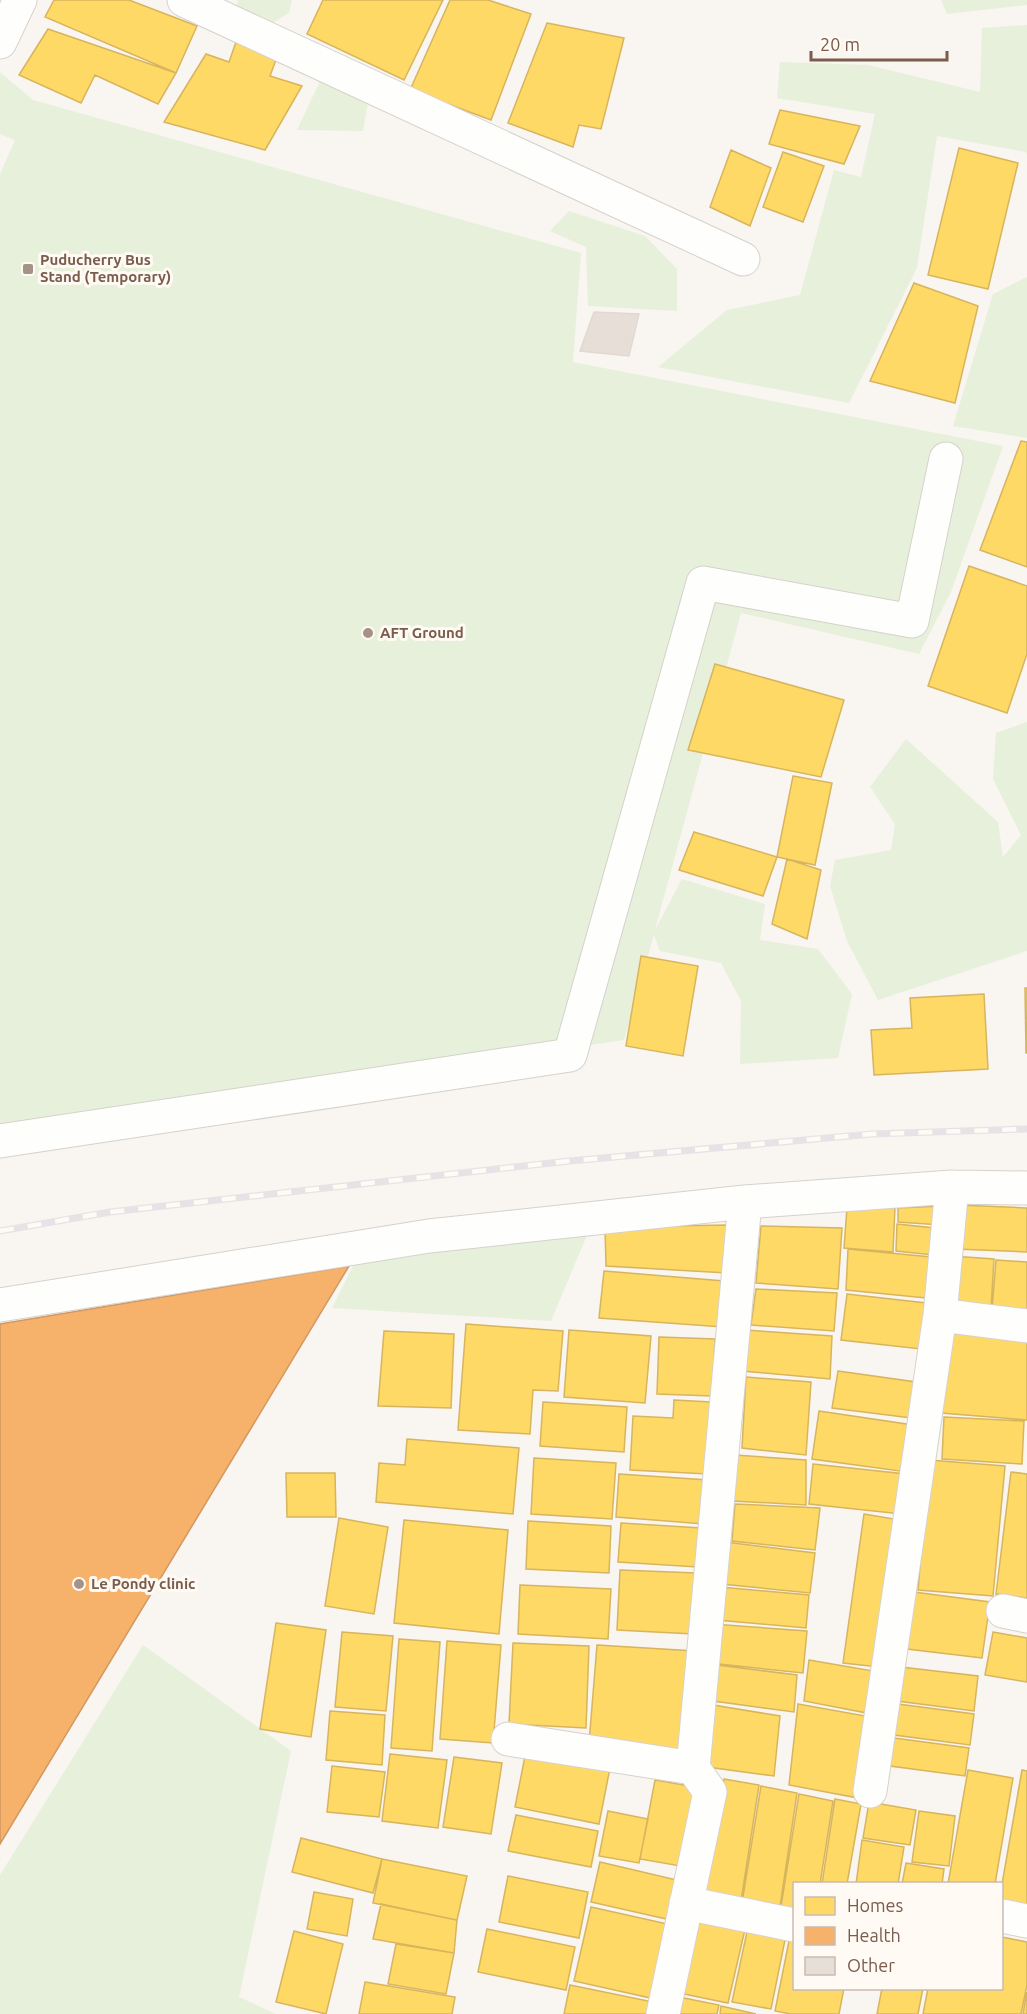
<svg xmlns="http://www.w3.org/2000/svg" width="1027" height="2014" font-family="Ubuntu,sans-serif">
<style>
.green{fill:#e7f0db}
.homes{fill:#ffd966;stroke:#d7b45e;stroke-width:1.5}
.health{fill:#f6b26b;stroke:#d19862;stroke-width:1.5}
.building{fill:#e6ded7;stroke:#e2d8d2;stroke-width:1.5}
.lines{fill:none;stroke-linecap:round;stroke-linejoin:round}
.minor-casing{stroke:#d7d1cb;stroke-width:35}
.secondary-casing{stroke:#d9d2cb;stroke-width:35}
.minor{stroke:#fefefd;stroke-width:33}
.secondary{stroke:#fefefd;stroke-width:33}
.rail-casing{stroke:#e6e3e7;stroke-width:7}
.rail{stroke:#fffaf3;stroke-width:4.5;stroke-dasharray:14;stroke-linecap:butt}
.poi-dot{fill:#a69286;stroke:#fffaf3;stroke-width:2}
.labels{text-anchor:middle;stroke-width:6;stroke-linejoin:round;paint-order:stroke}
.poi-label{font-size:15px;font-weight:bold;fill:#7a5c4d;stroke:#fffaf3;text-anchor:start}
</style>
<rect width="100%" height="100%" fill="#f9f5f0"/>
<path class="green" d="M238,0H292L289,13L272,23L235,10Z
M941,0H1027V5L947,14Z
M1027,25V155L1026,152L937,136L917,268L849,403L658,367L727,310L800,295L834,170L861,177L875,114L777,98L780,62L868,65L980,92L982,28Z
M0,72L33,100L581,253L573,362L1003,446L951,592L919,654L741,613L655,930L682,879L765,904L760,940L818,949L852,994L838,1058L740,1064L741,1001L721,963L660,951L654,935L624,1040L0,1132V174L15,140L0,134Z
M323,75L369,96L363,131L297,130Z
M569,211L645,236L677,269V311L588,306L586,247L550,231Z
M1027,277V438L953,426L993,294Z
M1027,722V951L878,1000L847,941L830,886L835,860L891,850L895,824L870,787L906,739L998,822L1003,857L1021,835L993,779L996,733Z
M590,1228L551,1321L332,1308L358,1256Z
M143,1645L291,1751L239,1997L276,2014H0V1875Z"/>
<path class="homes" d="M54,0H129L197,26L176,73L45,17Z
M323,0H443L404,80L307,34Z
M450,0H488L531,14L491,120L410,90Z
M547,23L624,38L601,129L579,125L573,147L508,123Z
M48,29L176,73L158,104L95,75L81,103L19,75Z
M236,42L277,57L270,76L302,86L265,150L164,122L206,54L229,62Z
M780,110L860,126L844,164L769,144Z
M959,148L1018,163L988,289L928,275Z
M731,150L771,168L750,226L710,207Z
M783,152L824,166L803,222L763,207Z
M914,283L978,306L955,403L870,381Z
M1021,441L1027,442V567L980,550Z
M969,566L1027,586V654L1007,713L928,686Z
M715,664L844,700L821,777L688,750Z
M793,776L832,783L815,865L777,857Z
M694,832L777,857L763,896L679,870Z
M787,859L821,870L807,939L772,924Z
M641,956L698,966L683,1056L626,1046Z
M1025,988H1027V1053H1026Z
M984,994L988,1069L874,1075L871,1030L912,1028L910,998Z
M958,1205L1027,1208V1252L956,1249Z
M943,1206L941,1225L898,1222V1208Z
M895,1207L893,1252L844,1248L847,1208Z
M897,1224L935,1228L933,1255L896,1251Z
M729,1225L727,1273L606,1266L605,1227Z
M761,1226L842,1228L838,1289L756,1283Z
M848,1249L931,1257L926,1298L846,1290Z
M951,1256L994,1259L991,1308L947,1305Z
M996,1260L1027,1262V1312L992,1310Z
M604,1271L724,1281L723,1327L599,1318Z
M756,1289L837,1293L834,1331L751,1325Z
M847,1294L926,1303L921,1349L841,1340Z
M466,1324L563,1331L558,1391L533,1390L530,1434L458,1430Z
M947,1327L1027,1333V1420L941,1413Z
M569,1330L651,1336L645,1403L564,1397Z
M745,1330L832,1336L830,1379L742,1371Z
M384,1331L454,1334L451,1408L378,1406Z
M659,1337L715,1339L712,1396L657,1394Z
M838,1371L916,1382L911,1418L832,1408Z
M746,1377L811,1382L806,1455L742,1448Z
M674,1400L711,1402L708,1474L630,1470L633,1416L673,1418Z
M543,1402L627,1407L624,1452L540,1446Z
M819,1411L913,1425L907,1472L812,1459Z
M944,1417L1024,1421L1022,1464L942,1459Z
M407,1439L519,1448L513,1514L376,1502L379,1463L405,1465Z
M735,1455L806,1460V1505L732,1501Z
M534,1458L616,1463L612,1519L531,1514Z
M929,1460L1005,1466L993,1596L918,1590Z
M813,1464L906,1474L901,1514L809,1504Z
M1011,1472L1027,1474V1598L996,1594Z
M286,1473H335L336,1517H287Z
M619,1474L708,1480L704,1524L616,1517Z
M735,1504L820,1508L815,1550L732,1541Z
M864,1514L900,1520L879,1667L843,1663Z
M339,1518L388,1527L374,1614L325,1606Z
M404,1520L508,1530L499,1634L394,1623Z
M528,1521L611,1526L609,1573L526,1569Z
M621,1523L701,1528L698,1567L618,1562Z
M725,1542L815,1553L810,1593L721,1584Z
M620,1570L696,1573L693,1634L617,1630Z
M520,1585L611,1589L608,1639L518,1634Z
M720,1587L809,1595L806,1628L717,1620Z
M914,1592L990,1602L982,1658L907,1649Z
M276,1623L326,1630L311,1737L260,1729Z
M712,1624L807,1631L803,1673L709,1663Z
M342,1632L393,1636L386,1711L335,1707Z
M993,1632L1027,1638V1682L985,1675Z
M399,1639L440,1642L432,1751L391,1748Z
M447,1641L501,1645L493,1743L440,1739Z
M513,1643L589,1646L586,1728L509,1724Z
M597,1645L695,1651L687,1750L589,1743Z
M809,1660L879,1672L872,1714L804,1701Z
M709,1664L797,1675L794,1712L706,1700Z
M901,1667L978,1676L974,1711L897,1701Z
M707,1704L780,1716L774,1776L700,1766Z
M798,1704L871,1717L858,1798L789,1785Z
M898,1704L974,1714L970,1745L894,1735Z
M330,1711L385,1715L382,1765L326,1760Z
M894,1738L969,1748L965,1776L890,1766Z
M526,1751L610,1768L599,1824L515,1807Z
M390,1754L447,1760L438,1828L382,1821Z
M454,1757L502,1763L491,1834L443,1827Z
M332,1766L385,1772L379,1817L327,1812Z
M968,1770L1013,1778L995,1884H948Z
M1022,1770L1027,1771V1909L1002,1904V1884Z
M724,1779L759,1785L741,1901L704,1894Z
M655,1780L701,1788L686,1867L640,1859Z
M761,1786L797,1793L779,1913L742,1903Z
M799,1794L833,1801L820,1884H794V1915L780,1913Z
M835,1799L861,1804L847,1884H822Z
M869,1802L916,1810L910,1845L863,1838Z
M608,1811L648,1819L639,1863L599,1856Z
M919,1811L955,1816L949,1866L912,1862Z
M516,1815L598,1831L591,1867L508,1851Z
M301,1838L382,1859L373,1893L292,1872Z
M862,1840L904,1847L898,1884H856Z
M382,1859L467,1876L457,1920L373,1903Z
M600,1862L681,1881L671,1920L591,1902Z
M906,1863L944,1869L942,1884H902Z
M508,1876L588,1892L579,1938L499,1922Z
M314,1892L353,1899L347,1936L307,1929Z
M381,1904L457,1920L454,1953L373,1939Z
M591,1907L672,1925L655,1999L574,1981Z
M692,1913L746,1925L728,2003L674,1992Z
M748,1927L786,1935L771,2009L732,2002Z
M487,1929L575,1947L566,1990L478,1972Z
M294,1931L343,1944L326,2014L276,2002Z
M791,1931L794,1932V1988H844L839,2014H791L775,2011Z
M1002,1937L1027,1942V1985L1021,2014H923L928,1988H1002Z
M396,1944L454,1953L446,1994L388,1984Z
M365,1982L455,1997L452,2014H359Z
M570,1985L658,2003L656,2014H564Z
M882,1988H923L918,2014H877Z
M1027,1992V2014H1023Z
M674,1996L719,2005L717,2014H671Z
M721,2006L756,2014H720Z"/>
<path class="health" d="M349,1266L0,1844V1324Z"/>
<path class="building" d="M594,312L639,314L629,356L580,351Z"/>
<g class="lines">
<g class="minor-casing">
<path id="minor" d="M184,0L743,259
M0,1141L570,1055L703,583L912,621L946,459
M0,1305L429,1236L745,1202L952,1187L1027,1188
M940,1315L1027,1326
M1003,1611L1027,1616
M508,1739L693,1768
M870,1791L940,1315L952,1187
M686,1903L794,1925
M1002,1916L1027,1921
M663,2014L710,1792L693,1768L745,1202"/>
</g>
<g class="secondary-casing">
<path id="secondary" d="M0,42L20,0"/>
</g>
<use href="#minor" class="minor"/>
<use href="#secondary" class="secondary"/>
<g class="rail-casing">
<path id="rail" d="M0,1231L110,1212L569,1161L872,1134L1027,1129"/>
</g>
<use href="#rail" class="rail"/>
</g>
<g class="poi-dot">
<rect x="22" y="263" width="12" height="12" rx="3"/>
<circle cx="368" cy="633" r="6"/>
<circle cx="79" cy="1584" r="6"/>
</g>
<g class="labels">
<g class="poi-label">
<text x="40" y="265">Puducherry Bus<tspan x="40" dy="17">Stand (Temporary)</tspan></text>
<text x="380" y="638">AFT Ground</text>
<text x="91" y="1589">Le Pondy clinic</text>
</g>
</g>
<rect x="793" y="1882" width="210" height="108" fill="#fffaf3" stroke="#cabbb1" stroke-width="1.5"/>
<rect x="805" y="1897" width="30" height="18" fill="#ffd966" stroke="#cabbb1" stroke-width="1.5"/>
<text x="847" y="1912" font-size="18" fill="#7a5c4d">Homes</text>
<rect x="805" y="1927" width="30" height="18" fill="#f6b26b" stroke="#cabbb1" stroke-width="1.5"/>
<text x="847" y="1942" font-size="18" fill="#7a5c4d">Health</text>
<rect x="805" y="1957" width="30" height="18" fill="#e6ded7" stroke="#cabbb1" stroke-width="1.5"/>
<text x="847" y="1972" font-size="18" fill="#7a5c4d">Other</text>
<path d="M811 51v9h136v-9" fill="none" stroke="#7a5c4d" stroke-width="3"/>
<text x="820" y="51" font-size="18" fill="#7a5c4d" stroke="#fffaf3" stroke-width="4.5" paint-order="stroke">20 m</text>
</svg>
